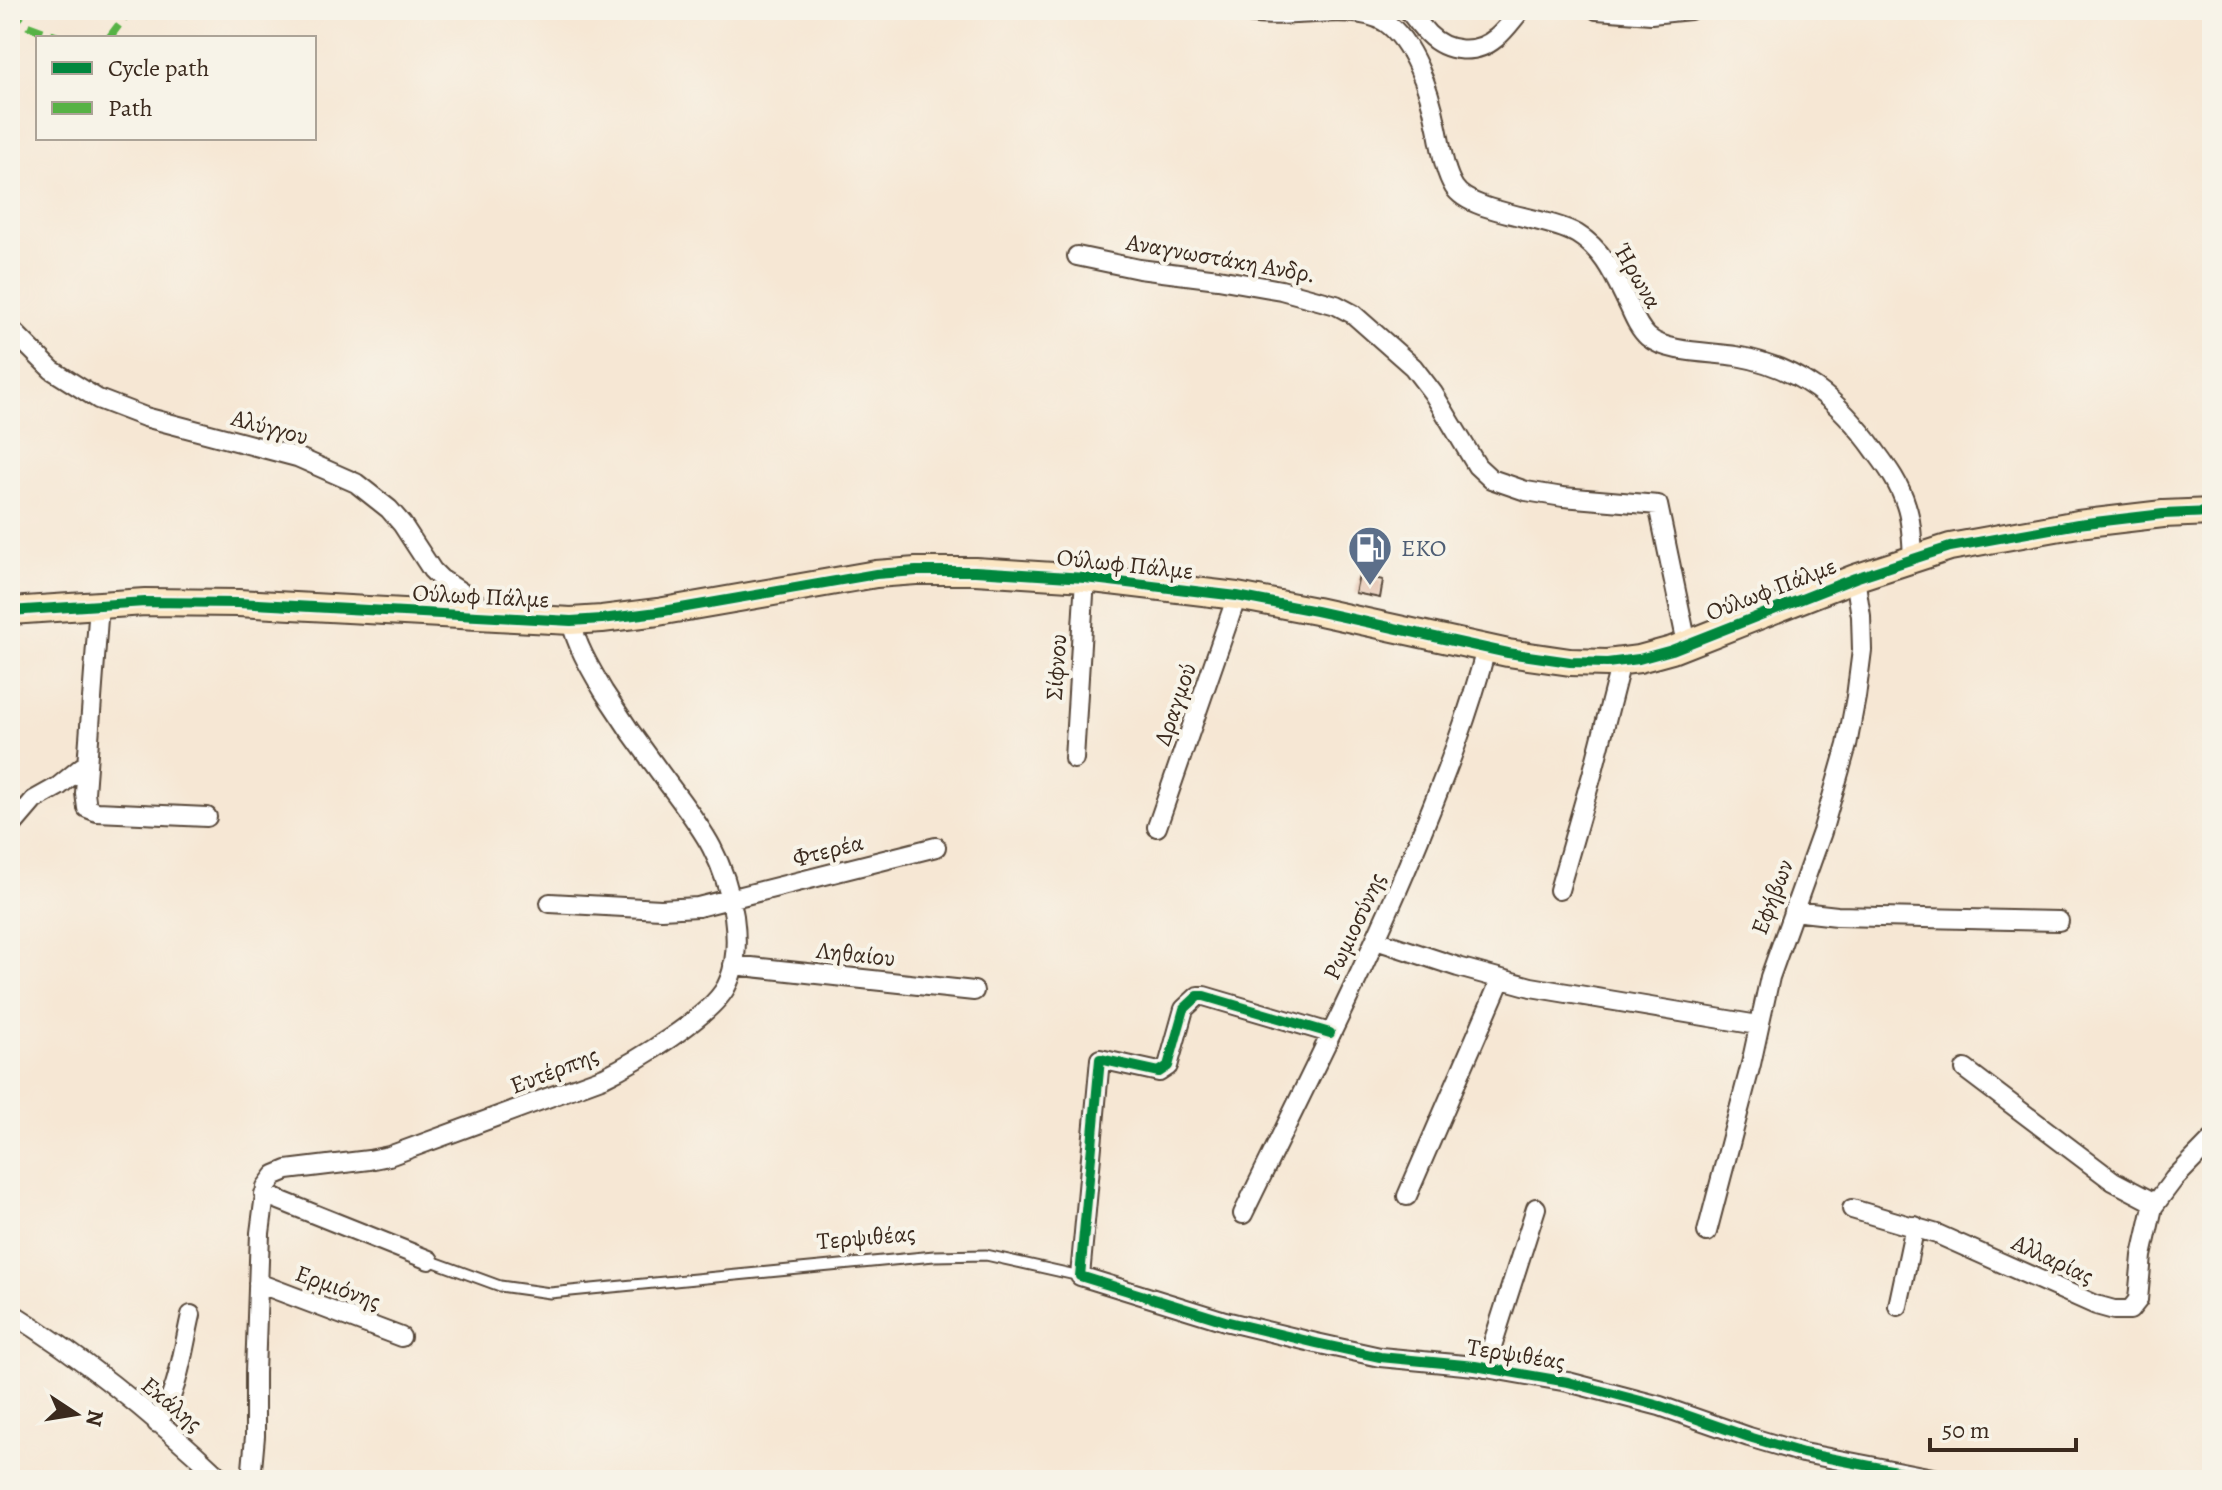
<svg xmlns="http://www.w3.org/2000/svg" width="2222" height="1490" font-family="Alegreya,serif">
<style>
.building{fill:#d89f85}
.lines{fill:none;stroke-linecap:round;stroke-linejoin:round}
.lane-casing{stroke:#574639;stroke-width:13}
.street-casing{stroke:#574639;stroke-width:22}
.secondary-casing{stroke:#574639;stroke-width:30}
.lane{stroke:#fff;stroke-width:9}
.street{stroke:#fff;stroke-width:18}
.secondary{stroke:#fbe6c3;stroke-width:26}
.quiet{stroke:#57b245;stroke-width:8;stroke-dasharray:16 8;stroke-linecap:butt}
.cycleway-casing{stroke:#f7f3e8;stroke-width:15}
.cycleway{stroke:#00873e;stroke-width:10}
.labels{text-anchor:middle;stroke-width:8;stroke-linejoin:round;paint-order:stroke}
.street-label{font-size:24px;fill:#3b2a1e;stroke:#f7f3e8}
.service-label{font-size:24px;fill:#4e5e75;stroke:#f7f3e8;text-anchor:start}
</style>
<rect width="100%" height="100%" fill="#f7f3e8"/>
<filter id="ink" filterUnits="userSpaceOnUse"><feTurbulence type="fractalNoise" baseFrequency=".0125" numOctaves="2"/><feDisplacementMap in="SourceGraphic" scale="16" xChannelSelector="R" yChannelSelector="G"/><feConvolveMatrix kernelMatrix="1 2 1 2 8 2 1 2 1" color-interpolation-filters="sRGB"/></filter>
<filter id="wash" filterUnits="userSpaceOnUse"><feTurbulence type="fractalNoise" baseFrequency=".006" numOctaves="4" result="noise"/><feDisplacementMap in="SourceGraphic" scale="32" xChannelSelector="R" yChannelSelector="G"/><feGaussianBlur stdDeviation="1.8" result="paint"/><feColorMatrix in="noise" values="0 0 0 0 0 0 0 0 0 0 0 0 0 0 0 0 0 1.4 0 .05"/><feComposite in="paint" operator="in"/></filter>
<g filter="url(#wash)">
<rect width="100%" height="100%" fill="#f6e7d4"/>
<g id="blocks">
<path class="building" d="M1359,575L1383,580L1380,598L1355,593Z"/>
</g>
</g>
<g filter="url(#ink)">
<use href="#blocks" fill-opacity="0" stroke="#574639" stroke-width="2"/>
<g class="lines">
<g class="lane-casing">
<path id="lane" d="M429,1260L500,1286L550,1293L934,1256L986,1255L1080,1276"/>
</g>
<g class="street-casing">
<path id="street" d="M1236,10C1279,24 1349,0 1385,22C1413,41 1430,92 1436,123C1441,144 1443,169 1454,187C1471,214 1546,216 1577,234C1605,251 1615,278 1629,306C1634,317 1639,329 1648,337C1666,353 1712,352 1736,356C1800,367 1839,400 1876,452C1888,468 1900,485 1906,505C1912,522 1912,541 1913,559
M1408,10C1415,18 1421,27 1428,34C1447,53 1476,55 1496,38C1506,30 1513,19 1521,10
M1597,10L1651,14L1690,10
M1077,256L1139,269L1218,279L1281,290L1336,305L1353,314L1413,367L1433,393L1477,466L1491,479L1526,491L1563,497L1658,505L1687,644
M10,328L52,370L98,399L145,417L297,457L356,483L389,509L402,524L432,570L441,579L475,601L485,616
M99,605L85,793L87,808L97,812L207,817
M1074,759L1085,578
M1157,827L1237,596
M10,828L34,800L59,786L82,767L87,765
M1559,890L1592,775L1621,662
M550,903L661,909L698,907L936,847
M1793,911L1837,916L2059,921
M1376,940L1458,967L1531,987L1758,1025
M733,965L974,991
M1330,1033L1204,996H1198L1184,1009L1168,1066L1159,1072L1100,1059L1080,1276L1225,1321L1316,1343L1380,1357L1475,1366L1568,1382L1660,1406L1749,1437L1803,1453L1943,1480
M1965,1069L2113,1181L2155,1203
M264,1194L429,1260
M1407,1196L1501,979
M1852,1209L1937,1234L2096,1305L2114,1310H2130L2138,1300L2142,1256L2153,1207L2174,1179L2212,1140
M1243,1214C1303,1090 1367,966 1419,839C1445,776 1469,715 1486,649
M1707,1232L1751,1064L1770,977L1822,832L1847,745L1856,697L1862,650L1861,616L1855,578
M258,1283L401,1337
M1898,1306L1915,1226
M10,1312C84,1358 160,1421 223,1480
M1485,1368L1536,1208
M157,1423C178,1395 183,1349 191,1315
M251,1480L255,1436V1373L260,1233L266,1187L275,1175L287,1170L369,1160L389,1156L604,1077C635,1062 711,1016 726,987C737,967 737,938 734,916C723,848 694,820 656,767C638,743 620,717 604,692C590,668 577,647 571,621"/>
</g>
<g class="secondary-casing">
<path id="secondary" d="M10,611L145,602L238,603L571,621L602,619L658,612L876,574L916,571H975L1085,578L1237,596L1316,611L1508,653L1570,662L1607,663L1639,659L1672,650L1855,578L1950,547L2078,524L2163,514L2212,512"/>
</g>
<use href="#lane" class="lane"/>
<use href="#street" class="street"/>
<use href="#secondary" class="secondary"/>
<path class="quiet" d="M10,10L28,26L61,38
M109,38L130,10"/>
<g class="cycleway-casing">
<path id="cycleway" d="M10,611L145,602L238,603L571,621L602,619L658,612L876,574L916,571H975L1085,578L1237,596L1316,611L1508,653L1570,662L1607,663L1639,659L1672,650L1855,578L1950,547L2078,524L2163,514L2212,512
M1330,1033L1204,996H1198L1184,1009L1168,1066L1159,1072L1100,1059L1080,1276L1225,1321L1316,1343L1380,1357L1475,1366L1568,1382L1660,1406L1749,1437L1803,1453L1943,1480"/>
</g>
<use href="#cycleway" class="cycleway"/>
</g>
</g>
<defs>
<g id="fuel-pin" transform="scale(2.3)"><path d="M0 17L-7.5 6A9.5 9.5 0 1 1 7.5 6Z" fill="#5c6f8a" stroke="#f7f3e8"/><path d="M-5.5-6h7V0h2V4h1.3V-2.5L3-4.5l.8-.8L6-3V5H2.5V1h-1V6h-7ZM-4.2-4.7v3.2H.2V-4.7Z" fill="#fff"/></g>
</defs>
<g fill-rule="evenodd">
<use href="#fuel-pin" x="1370" y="548"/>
</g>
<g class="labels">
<g class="street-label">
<text transform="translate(1221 258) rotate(10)" y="8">Αναγνωστάκη Ανδρ.</text>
<text transform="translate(1638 276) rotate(60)" y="8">Ήρωνα</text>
<text transform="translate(270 427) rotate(15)" y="8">Αλύγγου</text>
<text transform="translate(1125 564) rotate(6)" y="8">Ούλωφ Πάλμε</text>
<text transform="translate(1771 589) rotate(-21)" y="8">Ούλωφ Πάλμε</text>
<text transform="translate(481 596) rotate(3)" y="8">Ούλωφ Πάλμε</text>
<text transform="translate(1056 667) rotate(-86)" y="8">Σίφνου</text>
<text transform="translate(1175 704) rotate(-71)" y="8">Δραγμού</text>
<text transform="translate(828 850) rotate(-14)" y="8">Φτερέα</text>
<text transform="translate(1772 897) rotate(-69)" y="8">Εφήβων</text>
<text transform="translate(1354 926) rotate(-65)" y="8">Ρωμιοσύνης</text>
<text transform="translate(856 954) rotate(6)" y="8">Ληθαίου</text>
<text transform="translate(554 1070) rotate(-21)" y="8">Ευτέρπης</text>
<text transform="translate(866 1237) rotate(-5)" y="8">Τερψιθέας</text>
<text transform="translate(2053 1259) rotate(25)" y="8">Αλλαρίας</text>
<text transform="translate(338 1287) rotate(20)" y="8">Ερμιόνης</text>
<text transform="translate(1516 1354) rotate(9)" y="8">Τερψιθέας</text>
<text transform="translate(172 1404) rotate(40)" y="8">Εκάλης</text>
</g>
<g class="service-label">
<text x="1401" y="556">EKO</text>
</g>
</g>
<rect width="2222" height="1490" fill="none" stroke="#f7f3e8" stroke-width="40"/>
<rect x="36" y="36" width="280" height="104" fill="#f7f3e8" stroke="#aca397" stroke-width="2"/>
<rect x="52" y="62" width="40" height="12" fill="#00873e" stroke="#aca397" stroke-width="2"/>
<text x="108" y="76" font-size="24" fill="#3b2a1e">Cycle path</text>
<rect x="52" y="102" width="40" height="12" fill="#57b245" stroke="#aca397" stroke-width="2"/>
<text x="108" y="116" font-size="24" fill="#3b2a1e">Path</text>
<g transform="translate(76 1414) rotate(102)" stroke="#f7f3e8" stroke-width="6" paint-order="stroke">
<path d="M0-6L14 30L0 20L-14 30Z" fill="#3b2a1e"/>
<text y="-12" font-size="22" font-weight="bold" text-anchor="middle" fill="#3b2a1e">N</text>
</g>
<path d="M1930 1438v12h146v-12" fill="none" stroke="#3b2a1e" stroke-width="4"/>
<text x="1942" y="1438" font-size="24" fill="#3b2a1e" stroke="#f7f3e8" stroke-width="6" paint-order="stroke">50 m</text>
</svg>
